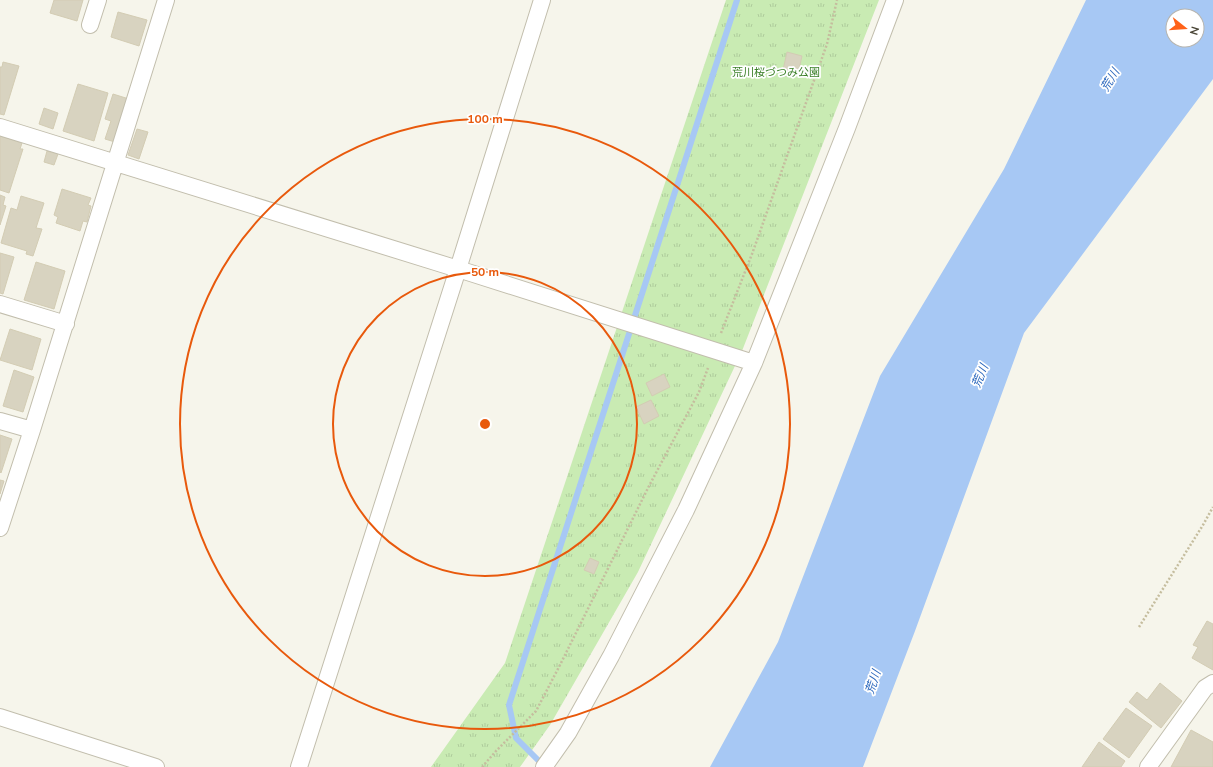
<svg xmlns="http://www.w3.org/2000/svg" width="1213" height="767" font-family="'Nunito Sans','Noto Sans JP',sans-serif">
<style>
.park{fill:url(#park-tufts)}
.water{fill:#a7c8f4;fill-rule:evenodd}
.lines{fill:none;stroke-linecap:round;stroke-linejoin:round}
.stream{stroke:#a7c8f4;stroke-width:6}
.building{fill:#d8d3c0;stroke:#d3ccb3}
.minor-casing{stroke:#c2bead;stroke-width:18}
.path{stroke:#c5bd9e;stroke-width:2.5;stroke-dasharray:2 2;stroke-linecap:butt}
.minor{stroke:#fff;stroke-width:16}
.ring{fill:none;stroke:#e8590c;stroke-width:2}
.labels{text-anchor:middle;stroke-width:3.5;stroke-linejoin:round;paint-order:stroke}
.park-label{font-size:11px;fill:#3b8028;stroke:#fff}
.water-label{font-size:12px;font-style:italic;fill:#2c68bd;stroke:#fff}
.centre{fill:#e8590c;stroke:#fff;stroke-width:2}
.ring-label{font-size:12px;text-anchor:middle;font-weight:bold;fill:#e8590c;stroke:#fff;stroke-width:3.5;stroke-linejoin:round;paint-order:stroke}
</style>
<defs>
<pattern id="park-tufts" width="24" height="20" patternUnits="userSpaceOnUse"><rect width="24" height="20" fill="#c9ebb3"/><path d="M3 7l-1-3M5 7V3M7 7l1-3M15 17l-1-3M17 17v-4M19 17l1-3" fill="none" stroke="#aecb9b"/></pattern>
</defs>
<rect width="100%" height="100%" fill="#f6f5eb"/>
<path class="park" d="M726,0H879L742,351L638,572L550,725L520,767H431L505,663Z"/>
<path class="water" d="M1086,0H1213V79L1024,333L915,631L863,767H710L778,642L880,376L1004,169ZM1173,16H1197V40H1173Z"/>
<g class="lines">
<path class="stream" d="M544,766L516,738L509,705L737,0"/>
</g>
<path class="building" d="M54,0H83L77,21L50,13Z
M118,12L147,20L139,46L111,37Z
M787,52L802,56L798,74L783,70Z
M3,62L19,66L4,115L0,114V67H2Z
M78,84L108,93L94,141L63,131Z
M113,94L129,99L115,142L105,139L111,121L105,119Z
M44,108L58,113L53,129L39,124Z
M137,129L148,132L139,159L128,155Z
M0,136L22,143L20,149H23L9,193L0,190Z
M47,151L58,154L54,165L44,162Z
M62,189L91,198L88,205L91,206L87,222L83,221L80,231L56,223L58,217L54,215Z
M0,195L5,197L3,205L6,206L0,225Z
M21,196L44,203L36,228L42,229L33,256L26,254L27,251L1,243L11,208L17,210Z
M0,253L14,257L3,294L0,293Z
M36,262L65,271L54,309L24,300Z
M10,329L41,339L32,370L0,360Z
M14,370L34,377L23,412L3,406Z
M664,374L670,387L652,396L646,383Z
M651,400L659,416L644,424L636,407Z
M0,435L12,439L1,473L0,472Z
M0,480L4,481L0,494Z
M590,558L599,562L594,574L584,570Z
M1207,621L1213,624V670L1192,658L1198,647L1193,645Z
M1160,683L1182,701L1161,728L1129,702L1137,692L1147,700Z
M1126,708L1152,726L1129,758L1103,739Z
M1191,730L1213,742V767H1171Z
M1099,742L1125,761L1121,767H1082Z"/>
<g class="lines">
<g class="minor-casing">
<path id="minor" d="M90,25L98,0
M0,127L458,269L754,363
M0,304L66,324
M0,421L32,430
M0,528L32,430L166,0
M0,717L156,767
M299,767L458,269L542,0
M544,767L568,733L611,656L686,510L754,363L847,128L895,0
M1148,767L1205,688L1213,683"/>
</g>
<path class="path" d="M721,333L752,254L827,44L837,0
M1139,627L1203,525L1213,507
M482,767L496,751L536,711L560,665L649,486L699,392L708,368"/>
<use href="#minor" class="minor"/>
</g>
<g class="ring">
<circle cx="485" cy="424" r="152"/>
<circle cx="485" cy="424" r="305"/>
</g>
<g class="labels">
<g class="park-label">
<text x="776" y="76">荒川桜づつみ公園</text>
</g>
<g class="water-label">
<text transform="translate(1110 80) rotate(-59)" y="4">荒川</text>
<text transform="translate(980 376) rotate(-68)" y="4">荒川</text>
<text transform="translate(873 682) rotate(-71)" y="4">荒川</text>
</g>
</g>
<circle cx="485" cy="424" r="6" class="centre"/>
<g class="ring-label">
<text x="485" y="123">100 m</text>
<text x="485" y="276">50 m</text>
</g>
<g transform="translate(1185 28) rotate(107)"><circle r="19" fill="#ffffff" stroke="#b7b5af"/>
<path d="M0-3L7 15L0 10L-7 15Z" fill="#ff6219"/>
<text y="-6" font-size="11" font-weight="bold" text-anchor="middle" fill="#4b4738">N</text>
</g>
</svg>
